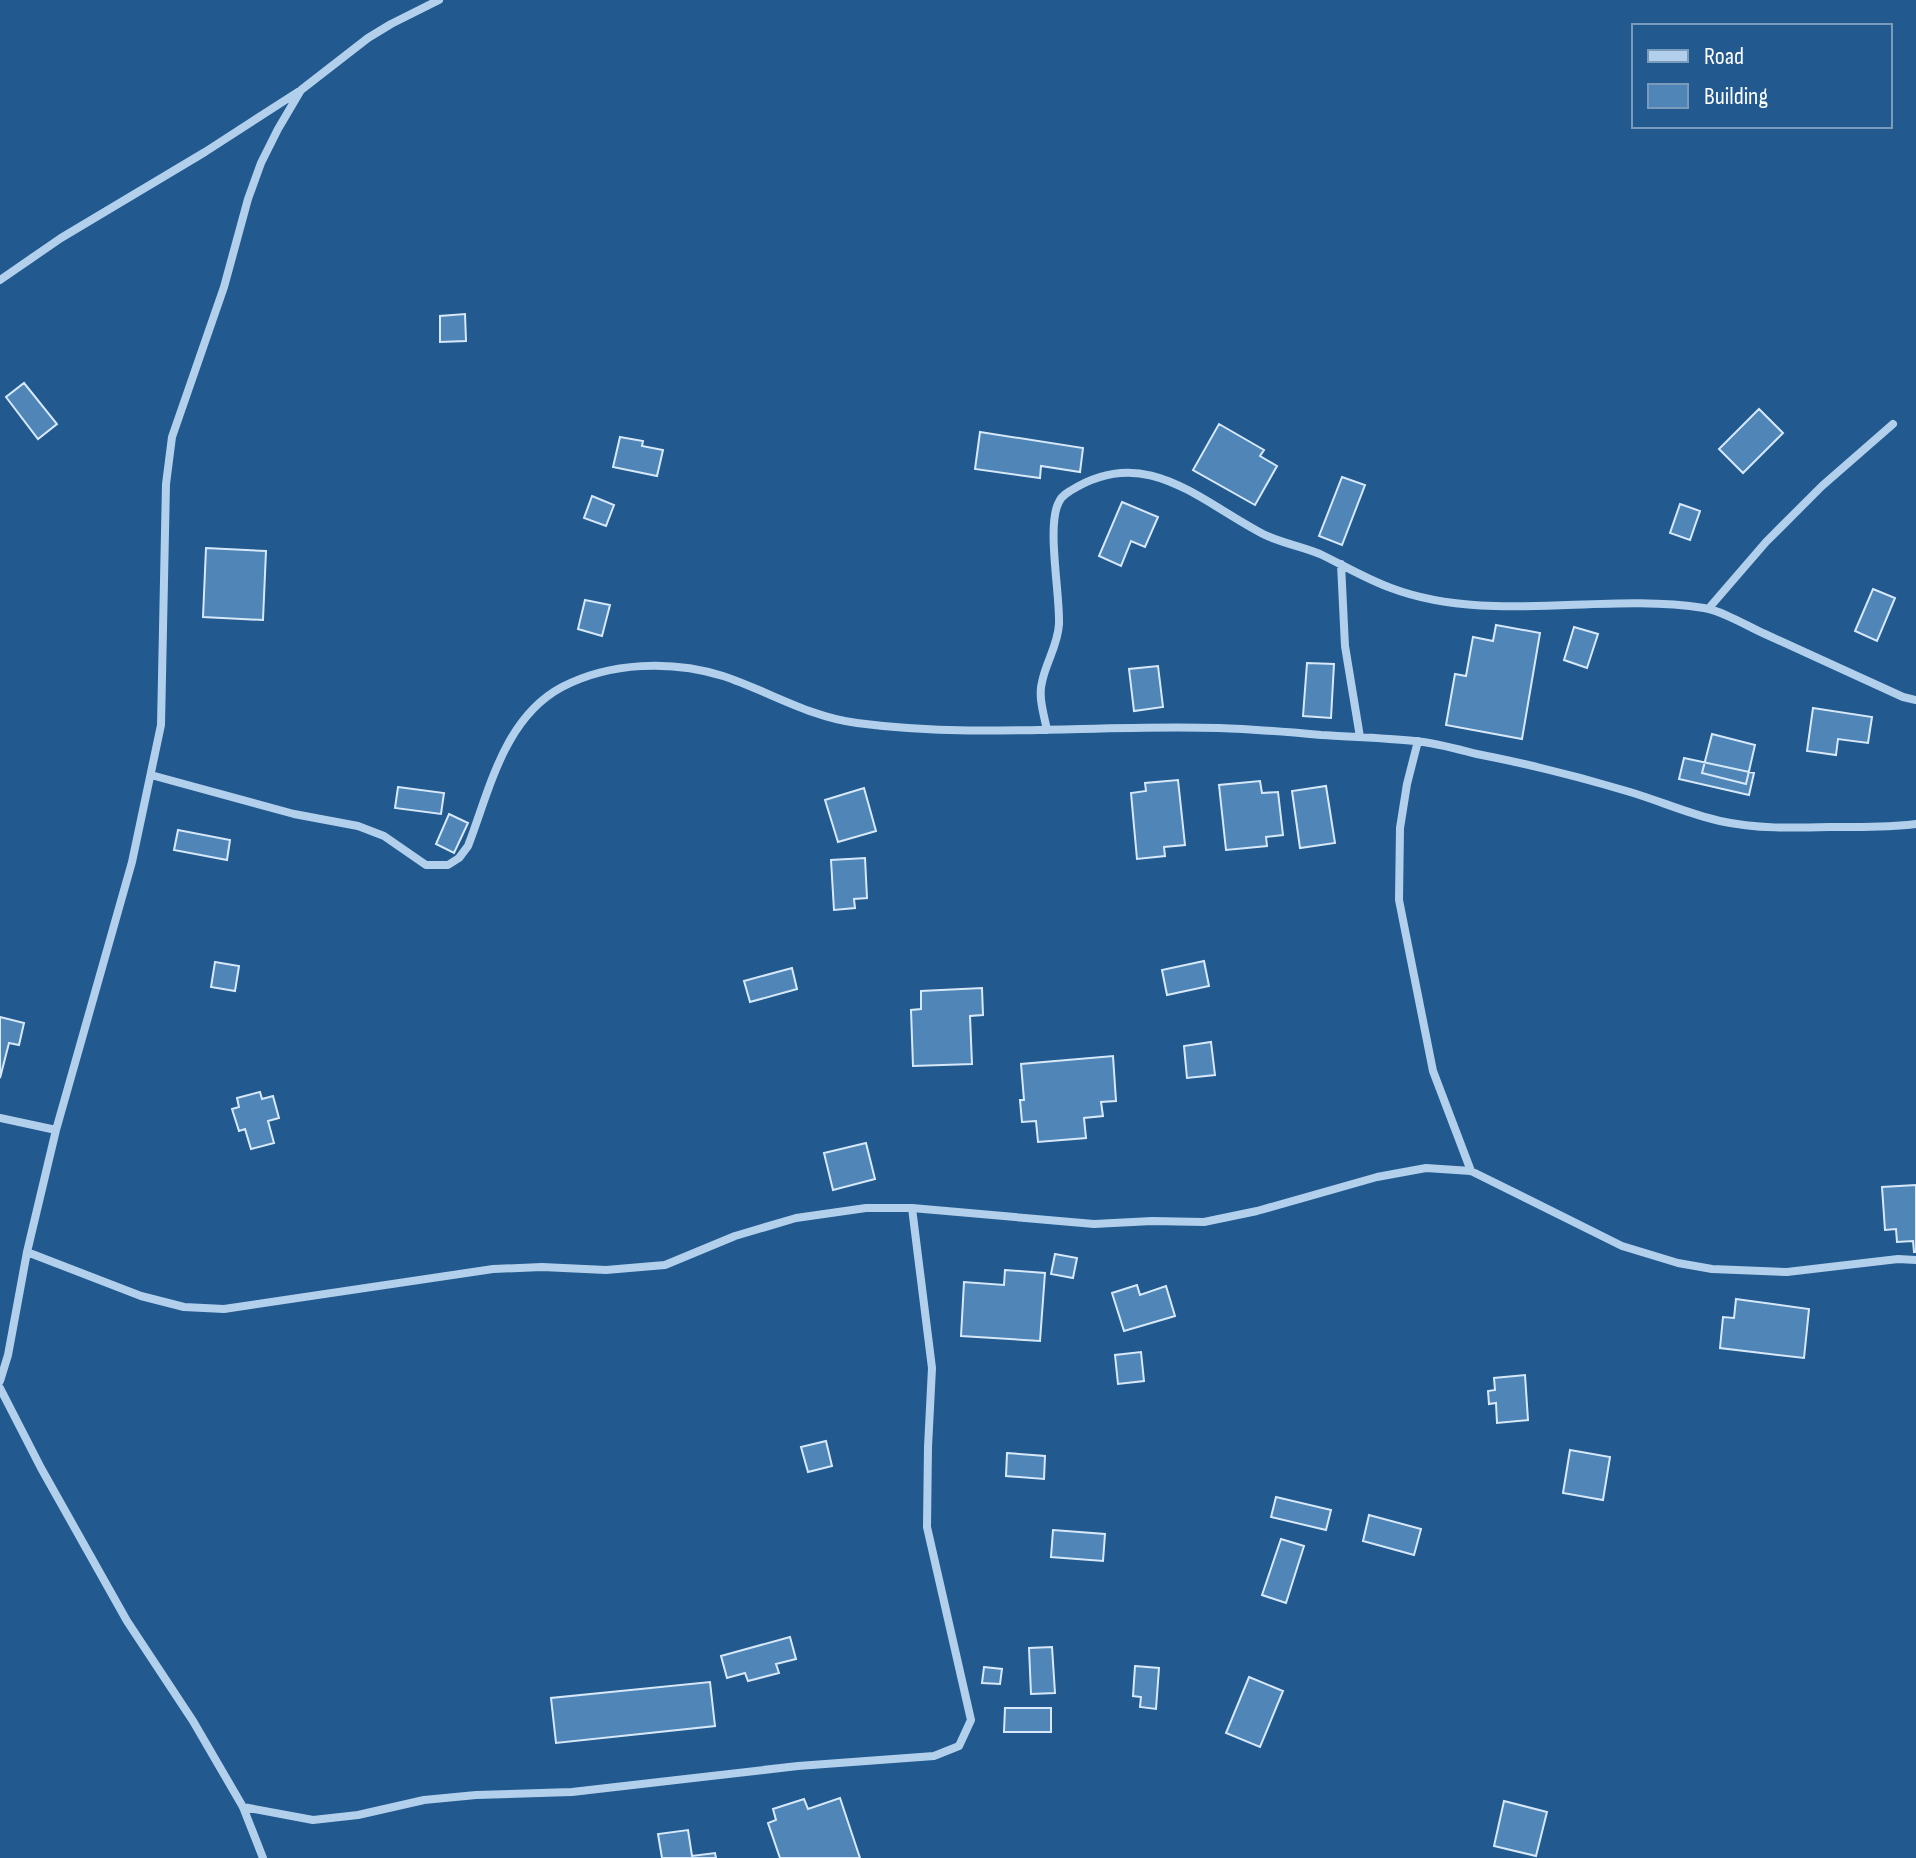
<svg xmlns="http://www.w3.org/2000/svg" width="1916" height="1858" font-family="'Sofia Sans Condensed',sans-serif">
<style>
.building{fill:#4f85b7;stroke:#d7e9f9;stroke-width:2}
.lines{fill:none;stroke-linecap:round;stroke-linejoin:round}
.minor{stroke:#b2d0ec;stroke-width:8}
</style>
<rect width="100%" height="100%" fill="#22598e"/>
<path class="building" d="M465,314L466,341L440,342V316Z
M24,383L57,424L38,439L6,397Z
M1759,409L1783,433L1743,473L1719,449Z
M1219,424L1264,450L1260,456L1277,466L1255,505L1193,470Z
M980,432L1083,448L1080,472L1041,466L1040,478L975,469Z
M620,437L643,441L642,446L663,450L657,476L613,467Z
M1342,477L1365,485L1342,545L1319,536Z
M592,496L614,505L606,526L584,518Z
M1122,502L1158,517L1145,547L1131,541L1121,566L1099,556Z
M1680,504L1700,511L1690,540L1670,533Z
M206,548L266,551L263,620L203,617Z
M1873,589L1895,598L1877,641L1855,631Z
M585,600L610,605L602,636L578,629Z
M1496,625L1540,633L1522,739L1446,725L1455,674L1466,676L1473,637L1493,641Z
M1574,627L1598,634L1587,668L1564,660Z
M1307,663L1334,664L1331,718L1303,716Z
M1158,666L1163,707L1134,711L1129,669Z
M1813,708L1872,717L1868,743L1838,739L1836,755L1807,751Z
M1712,734L1755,745L1746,784L1702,773Z
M1684,758L1754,773L1749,795L1679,779Z
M1178,780L1185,845L1164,847L1165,856L1137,859L1131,793L1146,791L1145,783Z
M1260,781L1262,793L1278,792L1283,835L1266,837L1267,846L1226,850L1219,785Z
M1326,786L1335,843L1300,848L1292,791Z
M398,787L444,793L441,814L395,808Z
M864,788L876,831L838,842L825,800Z
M449,814L468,823L454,853L436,844Z
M178,830L230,840L227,860L174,850Z
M865,858L867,898L854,899L855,908L834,910L831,860Z
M1204,961L1209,986L1167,995L1162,970Z
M215,962L239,966L235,991L211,987Z
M792,968L797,989L750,1002L744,981Z
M982,988L983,1015L970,1016L972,1064L913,1066L911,1010L921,1009V991Z
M0,1017L24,1023L19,1045L9,1043L0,1078Z
M1211,1042L1215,1075L1187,1078L1184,1046Z
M1113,1056L1116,1101L1101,1102L1103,1116L1084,1118L1086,1138L1038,1142L1036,1121L1022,1122L1020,1100H1024L1021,1064Z
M260,1092L262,1099L273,1096L279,1118L268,1121L274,1143L251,1149L245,1129L239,1131L232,1109L239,1107L237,1098Z
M866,1143L875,1179L833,1190L824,1153Z
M1916,1185V1252H1914L1913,1241L1897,1242L1896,1229L1885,1230L1882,1187Z
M1055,1254L1077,1258L1073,1278L1051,1274Z
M1005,1270L1045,1273L1040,1341L961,1336L964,1282L1004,1285Z
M1137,1285L1140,1295L1166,1286L1175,1316L1124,1331L1112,1293Z
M1736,1299L1809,1309L1804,1358L1720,1348L1723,1317L1734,1318Z
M1141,1352L1144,1381L1118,1384L1115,1355Z
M1525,1375L1528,1420L1497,1423L1496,1403L1489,1404L1488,1391L1495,1390L1494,1378Z
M826,1441L832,1466L808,1472L801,1447Z
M1570,1450L1610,1457L1603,1500L1563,1493Z
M1007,1453L1045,1456L1044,1479L1006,1476Z
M1276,1497L1331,1510L1326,1530L1271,1517Z
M1369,1515L1421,1529L1414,1555L1363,1541Z
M1053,1530L1105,1534L1103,1561L1051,1557Z
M1281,1539L1304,1546L1286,1603L1262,1595Z
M790,1637L796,1659L776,1664L779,1673L748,1681L745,1673L727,1678L721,1656Z
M1052,1647L1055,1693L1031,1694L1029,1648Z
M1135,1666L1159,1668L1156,1709L1140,1707L1141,1697L1133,1696Z
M984,1667L1002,1669L1000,1684L982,1683Z
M1249,1677L1283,1691L1260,1747L1226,1733Z
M710,1682L715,1726L556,1743L551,1698Z
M1005,1708H1051V1732H1004Z
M840,1798L860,1858H780L768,1823L776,1820L773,1809L804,1799L808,1809Z
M1504,1801L1547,1812L1536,1856L1494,1846Z
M688,1830L692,1856L715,1853L716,1858H662L658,1834Z"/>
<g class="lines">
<path class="minor" d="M0,280L61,238L205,152L301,90L368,38L391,24L439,0
M1341,564L1345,646L1360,737
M1709,608L1766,542L1822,486L1893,424
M1047,730C1044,715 1038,697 1042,682C1046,662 1058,645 1059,624C1060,594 1047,528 1058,504C1060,498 1065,494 1070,491C1145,443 1198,500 1263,534C1281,543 1301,546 1320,554C1343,565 1366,579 1391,588C1489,625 1602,592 1704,608C1723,611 1747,626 1765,634C1811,655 1857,676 1903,697L1916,700
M1418,741L1407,784L1400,828L1399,900L1433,1071L1471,1171
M151,775L294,814L358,826L384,836L426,865H448L459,858L468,846C490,789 504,718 562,687C610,662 672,660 723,676C768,691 809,717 857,723C977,739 1098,724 1219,728C1253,729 1287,732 1321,735C1352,737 1384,738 1415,741C1436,743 1457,749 1477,754C1528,764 1580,777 1630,792C1660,801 1689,814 1720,821C1756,829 1793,828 1830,827C1859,827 1887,828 1916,824
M0,1118L56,1130
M27,1252L141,1296L184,1307L224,1309L493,1269L542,1267L606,1270L665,1265L735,1236L796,1218L866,1208H912L1094,1224L1152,1221L1204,1222L1257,1211L1377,1177L1426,1168L1471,1171L1622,1246L1678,1263L1712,1269L1787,1272L1898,1259L1916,1260
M0,1381L8,1355L27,1252L56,1130L132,862L161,725L166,484L172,437L224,287L248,199L261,163L278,129L301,90
M0,1388L41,1468L127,1621L193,1721L243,1807L263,1858
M243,1807L313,1820L358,1815L424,1800L476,1795L572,1792L798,1766L934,1756L959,1746L971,1720L927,1527L928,1447L932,1368L912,1208"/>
</g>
<rect x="1632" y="24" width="260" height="104" fill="#22598e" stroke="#7a9bbb" stroke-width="2"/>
<rect x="1648" y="50" width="40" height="12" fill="#b2d0ec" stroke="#7a9bbb" stroke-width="2"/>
<text x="1704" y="64" font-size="24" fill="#ffffff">Road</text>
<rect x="1648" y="84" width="40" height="24" fill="#4f85b7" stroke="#7a9bbb" stroke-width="2"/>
<text x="1704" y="104" font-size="24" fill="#ffffff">Building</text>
</svg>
